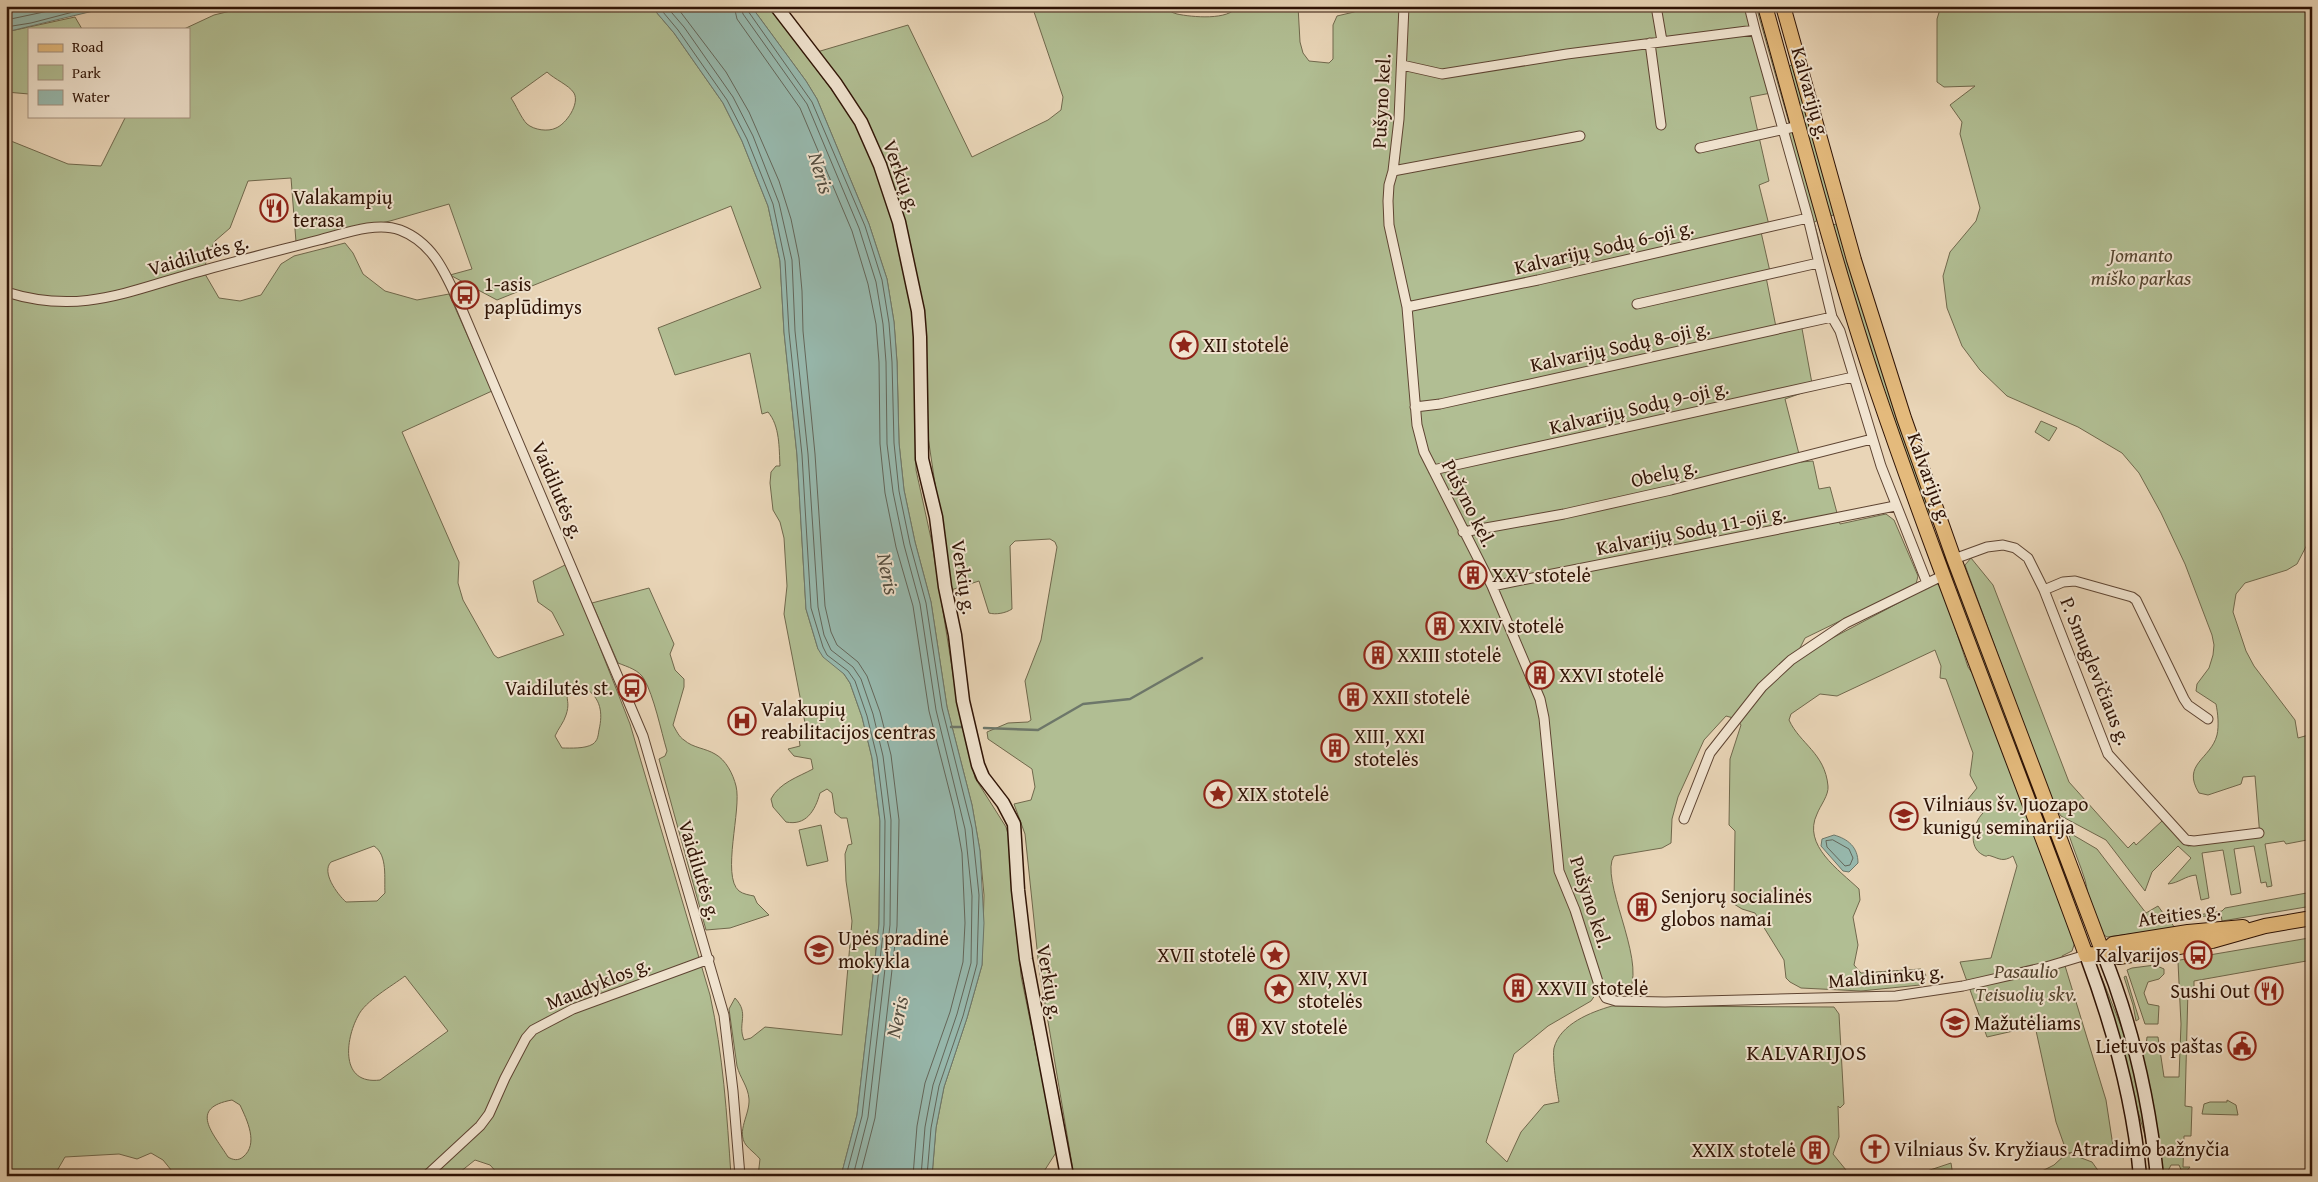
<svg xmlns="http://www.w3.org/2000/svg" width="2318" height="1182" font-family="'Gentium Book Plus',serif">
<style>
.green{fill:#b1be93;stroke:#70684c;fill-rule:evenodd}
.water{fill:#97b9ae;stroke:#6d776a}
.lines{fill:none;stroke-linecap:round;stroke-linejoin:round}
.shore{stroke:#63665a;stroke-width:1}
.stream{stroke:#6d776a;stroke-width:2.5}
.minor-casing{stroke:#5e4432;stroke-width:11}
.secondary-casing{stroke:#2f1305;stroke-width:15}
.primary-casing{stroke:#2f1305;stroke-width:16}
.minor{stroke:#f1e4d0;stroke-width:9}
.secondary{stroke:#f1e4d0;stroke-width:12}
.primary{stroke:#e4ba7c;stroke-width:14}
.labels{text-anchor:middle;stroke-width:4;stroke-linejoin:round;paint-order:stroke}
.street-label{font-size:20px;fill:#2f1305;stroke:#f1e4d0}
.poi-label{font-size:20px;fill:#2f1305;stroke:#f1e4d0;text-anchor:start}
.park-label{font-size:20px;font-style:italic;fill:#564630;stroke:#f1e4d0}
.water-label{font-size:21px;font-style:italic;fill:#534d40;stroke:#f1e4d0}
.quarter-label{font-size:22px;letter-spacing:1px;fill:#2f1305;stroke:#f1e4d0}
</style>
<rect width="100%" height="100%" fill="#e9d5b7"/>
<filter id="stains"><feTurbulence type="fractalNoise" baseFrequency=".004" numOctaves="4"/><feColorMatrix values="0 0 0 0 .2 0 0 0 0 .09 0 0 0 0 .02 0 0 0 .5 -.17"/></filter>
<radialGradient id="worn" r=".72"><stop offset=".6" stop-color="#630" stop-opacity="0"/><stop offset="1" stop-color="#630" stop-opacity=".3"/></radialGradient>
<path class="green" d="M251,6H651L674,33L723,103L742,141L768,206L780,261L784,332L797,455L806,609L818,649L844,674L850,683L862,717L872,758L880,821L879,924L857,1115L841,1176H758L760,1159C756,1154 750,1150 746,1145C736,1131 750,1115 749,1099C748,1086 740,1078 737,1066L729,1009L735,998C750,1014 737,1023 744,1040L751,1038L765,1027L842,1035L852,921L846,881L845,854L848,845L852,844L847,818H841L835,813L832,793L827,789L820,793C815,811 806,826 786,822L773,807L771,799C779,783 798,777 813,769L811,759L794,756L788,749L800,746L798,730L806,728L784,614L787,586L784,538L780,522L773,510L770,483L771,472L776,466H780C779,448 780,426 768,412L762,414L750,353L675,375L658,328L761,288L731,206L497,300L450,275L472,269L449,204L390,221L296,242L291,178L248,181L230,228L215,241L206,259L205,274L219,298L240,301L261,295L281,264L294,256L345,243L353,253L363,274L385,291L417,300L449,294L492,391L402,432L459,562L458,583L463,600L494,655L498,658L564,635L552,612L538,602L533,581L567,564L630,724L710,995C723,1054 727,1115 731,1176H500L490,1165L475,1160L455,1176H176L163,1160L151,1153L137,1159L119,1154L65,1157L54,1176H6V562L12,549L6,537V139L68,164L101,166L126,116H189V29H184L214,15ZM547,72C554,79 569,85 574,93C580,104 566,124 556,128C548,132 534,130 527,124C521,118 516,105 511,98ZM585,688C601,698 603,713 599,730C598,736 598,740 593,744C585,749 571,748 562,748L555,736C558,729 564,722 566,715C573,695 556,697 585,688ZM374,846C388,855 384,879 385,893L377,901L346,902C337,894 321,872 331,862ZM405,976L448,1031L380,1080C340,1085 345,1040 358,1016C365,1001 392,986 405,976ZM232,1100L240,1105C247,1120 259,1144 243,1157C238,1161 233,1160 228,1157C213,1133 188,1108 232,1100Z
M751,6H769L852,117L867,146L890,204L910,292L915,355L916,470L932,543L954,680L975,778L1006,827L1010,841L1021,976L1057,1151L1041,1176H932L936,1128L944,1087L967,1018L982,965L984,895L980,851L972,805L947,707L931,602L915,542L904,490L899,443L897,362L894,322L887,279L869,224L817,99L806,81Z
M1032,6H1163C1167,9 1172,13 1177,14C1191,17 1230,21 1237,6H1298L1300,42L1303,53L1309,61L1329,63L1333,59V25L1337,16L1354,12L1365,6H1745L1771,93L1750,97L1769,181L1759,185L1770,229L1761,232L1771,276L1766,277L1776,327L1801,323L1813,389L1785,399L1801,462L1813,461L1819,489L1830,487L1840,524L1886,514L1894,520L1918,576L1916,584L1805,638L1800,648L1806,652L1934,584H1943L1951,616L1968,667L1981,686L2075,942L2072,951L2062,956L2106,1100L2113,1146L2068,1153L2092,1162L2102,1176H2032L2054,1165L2067,1153L2056,1122L2035,1026L1987,1037L1960,962L1991,958L2017,866L2013,856C2003,862 2000,859 1991,856C1985,854 1989,858 1983,855C1967,847 1973,823 1983,813L1975,810L1968,799L1977,788L1970,775L1973,753L1946,679L1940,678L1941,666L1935,650L1837,696L1820,694L1791,714L1789,720C1800,744 1825,753 1828,786C1829,795 1820,806 1817,814C1802,845 1839,870 1859,889L1860,900L1853,917L1858,945L1854,965L1861,973L1921,969L1926,975L1920,985L1861,991L1801,988L1790,982L1786,978L1784,960L1755,913L1742,909L1734,904L1735,831L1729,825L1730,759L1741,725L1737,719L1726,716L1704,740L1678,797L1672,819L1671,843L1662,848L1614,856C1599,878 1645,958 1630,989C1619,994 1611,993 1603,984L1591,1001L1548,1026L1514,1054L1486,1142L1507,1162L1521,1132L1544,1105L1559,1102C1557,1090 1552,1058 1554,1048C1560,1024 1591,1012 1612,1006L1834,1007L1839,1014L1844,1104L1840,1108L1838,1106L1839,1137L1833,1154L1846,1170L1841,1172L1847,1176H1074L1039,968L1025,834L1014,804L1031,800L1035,787L1032,769L988,739L987,732L1008,723L1028,722L1031,720L1025,681L1041,640L1057,547L1055,542L1050,539L1015,541L1010,546L1012,609C1006,613 996,615 989,613L979,581L951,590L928,437L925,322L911,249L891,178L817,52L908,25L972,157L1048,120L1061,110L1063,97Z
M1756,6H1760L1792,122L1789,123Z
M1941,6H2312V535L2297,564L2287,570L2245,583L2236,594L2233,612L2246,651L2254,666L2295,720L2298,738L2312,734V869L2307,840L2286,844L2284,841L2265,844L2272,886L2267,887L2266,882L2261,883L2254,846L2234,849L2241,893L2231,895L2223,850L2202,853L2209,898L2201,900L2196,875C2185,876 2179,883 2168,884L2191,858L2178,846L2152,872L2145,891L2106,840L2061,816L2052,803L1965,565L1971,558L1993,585L2069,782L2128,848L2134,842L2136,845L2162,821L2182,842L2188,846L2260,837L2255,776L2243,777L2241,784L2208,795L2199,793C2181,764 2211,759 2217,735C2219,726 2218,714 2216,704L2196,691L2197,684L2209,668L2213,655L2214,645L2212,635L2185,564L2161,513L2139,473L2122,453L2078,427L2007,396L1980,370L1962,346L1947,308L1943,276L1950,252L1976,221L1980,208L1960,134L1962,122L1950,105L1975,86L1944,87L1937,82V19Z
M75,17L82,29H29V94L6,92V32Z
M1791,65H1793L1837,214L1830,216L1789,67Z
M1790,132H1796L1821,219L1814,222L1820,244L1817,242L1788,135Z
M1839,223L1938,532L1924,506L1866,340L1833,225Z
M2041,421L2057,428L2049,441L2035,432Z
M649,588L674,644L670,654L675,670L684,679V687L673,725C676,730 679,737 684,740C693,748 705,748 715,754C726,760 733,774 736,786C742,809 721,876 739,891C743,894 749,895 754,896L757,903L769,915L730,928L706,930L659,759L665,756L667,751C661,731 654,696 644,679C639,670 628,667 618,663L592,603Z
M1958,590L1970,622L1980,638L2045,815L2042,816L1956,591Z
M2047,824L2087,927H2086C2073,893 2057,860 2044,825Z
M821,825L828,861L807,866L799,830Z
M2068,832L2097,849L2146,913L2158,906L2168,920L2222,911L2225,908L2312,892V906L2222,921L2221,914L2170,921L2175,928L2107,937C2092,929 2089,895 2085,880C2080,864 2073,848 2068,832Z
M2309,938L2312,939V960L2194,981V989H2188L2185,1106L2192,1107L2191,1136H2184L2183,1167H2190L2185,1173L2182,1172L2179,1165H2171L2168,1171L2163,1172L2140,1052L2146,1046L2147,1037H2158L2164,1077H2179L2181,1024L2178,962L2180,960Z
M2155,965L2164,969V974L2159,979L2148,982L2144,993L2148,1004L2159,1006L2158,1024H2145L2127,970L2132,968Z
M2101,976L2125,1036L2136,1074L2150,1161L2144,1132L2099,977Z
M2126,976L2139,1019L2136,1021L2133,1005L2124,977Z
M2227,1100L2236,1105L2238,1115L2202,1114L2204,1104L2210,1102H2227Z
M1951,1163L1953,1176H1912Z"/>
<path class="water" d="M6,6H114L6,32Z
M651,6H751L806,81L817,99L869,224L887,279L894,322L897,362L899,443L904,490L915,542L931,602L947,707L972,805L980,851L984,923L982,965L967,1018L944,1087L936,1128L932,1176H841L857,1115L879,924L880,821L872,758L862,717L850,683L844,674L823,657L818,649L806,609L797,455L784,332L780,261L768,206L742,141L723,103L674,33Z
M1834,835C1848,839 1858,847 1858,863L1849,872L1843,871L1821,846L1822,839Z"/>
<g class="lines">
<path class="shore" d="M658,6L678,30L727,100L747,139L773,204L785,261L789,332L802,455L811,608L823,647L827,655L848,671L855,681L867,716L877,757L885,821L884,925L862,1116L846,1176
M666,6L684,27L733,97L753,136L779,203L792,260L795,331L808,454L818,607L824,635L831,650L853,667L861,679L873,714L883,756L891,820L890,925L868,1117L853,1176
M676,6L726,72L749,112L779,181L791,219L799,258L802,291L803,331L815,454L825,606L831,632L837,645L858,662L867,676L880,712L891,755L899,820L897,926L875,1118L860,1176
M734,6L737,19L800,108L852,231L868,284L876,324L879,362L880,444L885,493L896,547L913,606L929,711L954,809L962,853L965,923L963,962L950,1012L925,1083L917,1126L913,1176
M741,6L743,14L807,104L859,228L876,282L883,324L886,362L887,444L893,492L904,545L920,604L936,710L965,829L972,896L971,963L957,1014L933,1085L925,1127L921,1176
M747,6L748,11L812,102L865,226L882,280L889,323L892,362L894,443L899,491L910,544L926,603L942,708L972,828L979,895L977,964L963,1016L939,1086L931,1128L927,1176
M6,20L72,6
M6,27L31,23L96,6
M1833,840L1849,849L1853,858L1850,865L1845,866L1827,847L1826,841Z"/>
<path class="stream" d="M951,727H962
M984,728L1038,730L1083,704L1130,699L1202,658"/>
<g class="minor-casing">
<path id="minor" d="M1404,6L1399,119L1393,171L1389,185L1388,201L1389,225L1407,307L1417,425L1424,452L1492,586L1540,699L1544,718L1559,871L1575,910L1600,988L1606,998L1616,1001L1665,1002L1896,996L1963,986L2046,967L2086,955
M1656,6L1662,41
M1755,30L1808,218L1832,317L1840,331L1881,466L1927,583
M1650,43L1661,125
M1402,65L1442,74L1567,54L1755,30L1749,6
M1700,148L1799,126
M1393,171L1580,136
M6,292C79,315 126,292 194,273C236,261 277,251 319,240C343,234 376,221 400,230C434,243 446,275 460,305L643,736L724,1015L733,1091L740,1176
M1637,304L1818,263
M1407,307L1538,280L1808,218
M1415,407L1440,404L1832,317
M1433,470L1853,377
M1463,532L1564,514L1671,490L1872,439
M1954,559L1987,547L2003,545L2015,548L2028,558L2044,590L2108,754L2186,840L2194,841L2259,833
M1492,586L1895,506
M2044,590L2063,582L2075,581L2132,597L2136,600L2184,699L2188,705L2208,719
M1684,819L1710,753L1762,687L1791,660L1846,623L1944,575
M426,1176L480,1126L489,1114L505,1078L526,1038L533,1030L573,1009L709,959"/>
</g>
<g class="secondary-casing">
<path id="secondary" d="M776,6L836,84L861,122L880,165L899,222L918,311L920,337L922,459L936,517L945,587L955,635L963,701L978,765L983,777L1003,803L1014,824L1018,890L1026,959L1067,1176
M2103,953C2132,1024 2149,1099 2157,1176
M2086,955C2113,1027 2133,1099 2140,1176"/>
</g>
<g class="primary-casing">
<path id="primary" d="M1765,6C1801,134 1834,263 1876,388C1941,579 2017,766 2086,955L2103,953L2119,957L2168,949L2212,941L2265,926L2312,918
M1783,6L1854,260L1904,418L1954,559L2103,953
M2103,953L2113,944L2188,932L2243,927"/>
</g>
<use href="#minor" class="minor"/>
<use href="#secondary" class="secondary"/>
<use href="#primary" class="primary"/>
</g>
<defs>
<g id="restaurant-ring" transform="scale(1.4375)"><circle r="9.5" fill="#f1e4d0" stroke="#8f2418" stroke-width="1.5"/><path d="M-5-6h1v4h1v-4h1v4h1v-4h1v5L-1.5 .5V6h-2V.5L-5-1ZM5-6V6H3V1.5H1.5Q1.5-4 5-6Z" fill="#8f2418"/></g>
<g id="bus-ring" transform="scale(1.4375)"><circle r="9.5" fill="#f1e4d0" stroke="#8f2418" stroke-width="1.5"/><path d="M-5-6H5V4H4V6H2V4H-2V6H-4V4H-5ZM-3.5-4V0h7V-4ZM-3.5 1.2v1.5H-2V1.2ZM2 1.2v1.5H3.5V1.2Z" fill="#8f2418"/></g>
<g id="sight-ring" transform="scale(1.4375)"><circle r="9.5" fill="#f1e4d0" stroke="#8f2418" stroke-width="1.5"/><path d="M0-6L1.8-2.2L6-1.7L2.9 1.2L3.7 5.4L0 3.3L-3.7 5.4L-2.9 1.2L-6-1.7L-1.8-2.2Z" fill="#8f2418"/></g>
<g id="building-ring" transform="scale(1.4375)"><circle r="9.5" fill="#f1e4d0" stroke="#8f2418" stroke-width="1.5"/><path d="M-4-6H4V6H1V3H-1V6H-4ZM-2.5-4.3h1.7v1.8h-1.7ZM.8-4.3h1.7v1.8H.8ZM-2.5-1h1.7V.8h-1.7ZM.8-1h1.7V.8H.8Z" fill="#8f2418"/></g>
<g id="hospital-ring" transform="scale(1.4375)"><circle r="9.5" fill="#f1e4d0" stroke="#8f2418" stroke-width="1.5"/><path d="M-5-5h3v3.5h4V-5h3V5h-3V1.5h-4V5h-3Z" fill="#8f2418"/></g>
<g id="university-ring" transform="scale(1.4375)"><circle r="9.5" fill="#f1e4d0" stroke="#8f2418" stroke-width="1.5"/><path d="M0-5L7-2L0 1L-7-2ZM-4 1L0 2.5L4 1V4Q0 6-4 4Z" fill="#8f2418"/></g>
<g id="school-ring" transform="scale(1.4375)"><circle r="9.5" fill="#f1e4d0" stroke="#8f2418" stroke-width="1.5"/><path d="M0-5L7-2L0 1L-7-2ZM-4 1L0 2.5L4 1V4Q0 6-4 4Z" fill="#8f2418"/></g>
<g id="civic-ring" transform="scale(1.4375)"><circle r="9.5" fill="#f1e4d0" stroke="#8f2418" stroke-width="1.5"/><path d="M-.6-6.5H3V-4.5H.6V-3L4-1V1h2V6H-6V1h2V-1L-.6-3ZM-1.2 2.5V6h2.4V2.5Z" fill="#8f2418"/></g>
<g id="church-ring" transform="scale(1.4375)"><circle r="9.5" fill="#f1e4d0" stroke="#8f2418" stroke-width="1.5"/><path d="M-1.2-6h2.4v3.5h3.3v2.4h-3.3V6h-2.4V-.1h-3.3v-2.4h3.3Z" fill="#8f2418"/></g>
</defs>
<g fill-rule="evenodd">
<use href="#restaurant-ring" x="274" y="208"/>
<use href="#bus-ring" x="465" y="295"/>
<use href="#sight-ring" x="1184" y="345"/>
<use href="#building-ring" x="1473" y="575"/>
<use href="#building-ring" x="1440" y="626"/>
<use href="#building-ring" x="1378" y="655"/>
<use href="#building-ring" x="1540" y="675"/>
<use href="#bus-ring" x="632" y="688"/>
<use href="#building-ring" x="1353" y="697"/>
<use href="#hospital-ring" x="742" y="721"/>
<use href="#building-ring" x="1335" y="748"/>
<use href="#sight-ring" x="1218" y="794"/>
<use href="#university-ring" x="1904" y="816"/>
<use href="#building-ring" x="1642" y="907"/>
<use href="#school-ring" x="819" y="950"/>
<use href="#sight-ring" x="1275" y="955"/>
<use href="#bus-ring" x="2198" y="955"/>
<use href="#building-ring" x="1518" y="988"/>
<use href="#sight-ring" x="1279" y="989"/>
<use href="#restaurant-ring" x="2269" y="991"/>
<use href="#school-ring" x="1955" y="1023"/>
<use href="#building-ring" x="1242" y="1027"/>
<use href="#civic-ring" x="2242" y="1046"/>
<use href="#church-ring" x="1875" y="1149"/>
<use href="#building-ring" x="1815" y="1150"/>
</g>
<g class="labels">
<g class="street-label">
<text transform="translate(1811 93) rotate(74)" y="7">Kalvarijų g.</text>
<text transform="translate(1381 101) rotate(-87)" y="7">Pušyno kel.</text>
<text transform="translate(902 176) rotate(70)" y="7">Verkių g.</text>
<text transform="translate(1604 247) rotate(-13)" y="7">Kalvarijų Sodų 6-oji g.</text>
<text transform="translate(198 255) rotate(-16)" y="7">Vaidilutės g.</text>
<text transform="translate(1620 346) rotate(-12)" y="7">Kalvarijų Sodų 8-oji g.</text>
<text transform="translate(1639 407) rotate(-13)" y="7">Kalvarijų Sodų 9-oji g.</text>
<text transform="translate(1664 473) rotate(-13)" y="7">Obelų g.</text>
<text transform="translate(1930 478) rotate(70)" y="7">Kalvarijų g.</text>
<text transform="translate(558 490) rotate(67)" y="7">Vaidilutės g.</text>
<text transform="translate(1469 503) rotate(63)" y="7">Pušyno kel.</text>
<text transform="translate(1691 530) rotate(-11)" y="7">Kalvarijų Sodų 11-oji g.</text>
<text transform="translate(964 577) rotate(81)" y="7">Verkių g.</text>
<text transform="translate(2096 671) rotate(68)" y="7">P. Smuglevičiaus g.</text>
<text transform="translate(700 870) rotate(73)" y="7">Vaidilutės g.</text>
<text transform="translate(1591 902) rotate(72)" y="7">Pušyno kel.</text>
<text transform="translate(2179 914) rotate(-8)" y="7">Ateities g.</text>
<text transform="translate(1886 976) rotate(-5)" y="7">Maldininkų g.</text>
<text transform="translate(1050 982) rotate(80)" y="7">Verkių g.</text>
<text transform="translate(598 983) rotate(-22)" y="7">Maudyklos g.</text>
</g>
<g class="poi-label">
<text x="293" y="204">Valakampių<tspan x="293" dy="23">terasa</tspan></text>
<text x="484" y="291">1-asis<tspan x="484" dy="23">paplūdimys</tspan></text>
<text x="1203" y="352">XII stotelė</text>
<text x="1492" y="582">XXV stotelė</text>
<text x="1459" y="633">XXIV stotelė</text>
<text x="1397" y="662">XXIII stotelė</text>
<text x="1559" y="682">XXVI stotelė</text>
<text x="613" y="695" text-anchor="end">Vaidilutės st.</text>
<text x="1372" y="704">XXII stotelė</text>
<text x="761" y="716">Valakupių<tspan x="761" dy="23">reabilitacijos centras</tspan></text>
<text x="1354" y="743">XIII, XXI<tspan x="1354" dy="23">stotelės</tspan></text>
<text x="1237" y="801">XIX stotelė</text>
<text x="1923" y="811">Vilniaus šv. Juozapo<tspan x="1923" dy="23">kunigų seminarija</tspan></text>
<text x="1661" y="903">Senjorų socialinės<tspan x="1661" dy="23">globos namai</tspan></text>
<text x="838" y="945">Upės pradinė<tspan x="838" dy="23">mokykla</tspan></text>
<text x="1256" y="962" text-anchor="end">XVII stotelė</text>
<text x="2179" y="962" text-anchor="end">Kalvarijos</text>
<text x="1298" y="985">XIV, XVI<tspan x="1298" dy="23">stotelės</tspan></text>
<text x="1537" y="995">XXVII stotelė</text>
<text x="2250" y="998" text-anchor="end">Sushi Out</text>
<text x="1974" y="1030">Mažutėliams</text>
<text x="1261" y="1034">XV stotelė</text>
<text x="2223" y="1053" text-anchor="end">Lietuvos paštas</text>
<text x="1894" y="1156">Vilniaus Šv. Kryžiaus Atradimo bažnyčia</text>
<text x="1796" y="1157" text-anchor="end">XXIX stotelė</text>
</g>
<g class="park-label">
<text x="2141" y="262">Jomanto<tspan x="2141" dy="23">miško parkas</tspan></text>
<text x="2026" y="978">Pasaulio<tspan x="2026" dy="23">Teisuolių skv.</tspan></text>
</g>
<g class="water-label">
<text transform="translate(821 173) rotate(73)" y="7">Neris</text>
<text transform="translate(888 574) rotate(79)" y="7">Neris</text>
<text transform="translate(897 1017) rotate(-78)" y="7">Neris</text>
</g>
<g class="quarter-label">
<text x="1807" y="1060">KALVARIJOS</text>
</g>
</g>
<rect width="2318" height="1182" fill="none" stroke="#e9d5b7" stroke-width="25"/>
<rect x="8" y="8" width="2303" height="1167" fill="none" stroke="#2f1305" stroke-width="2.5"/>
<rect x="12" y="12" width="2293" height="1157" fill="none" stroke="#2f1305"/>
<rect x="28" y="28" width="162" height="90" fill="#f1e4d0" stroke="#a3907f"/>
<rect x="38" y="44" width="25" height="8" fill="#e4ba7c" stroke="#a3907f"/>
<text x="72" y="52" font-size="15" fill="#2f1305">Road</text>
<rect x="38" y="65" width="25" height="15" fill="#b1be93" stroke="#a3907f"/>
<text x="72" y="78" font-size="15" fill="#2f1305">Park</text>
<rect x="38" y="90" width="25" height="15" fill="#97b9ae" stroke="#a3907f"/>
<text x="72" y="102" font-size="15" fill="#2f1305">Water</text>
<rect width="100%" height="100%" filter="url(#stains)"/>
<rect width="100%" height="100%" fill="url(#worn)"/>
</svg>
